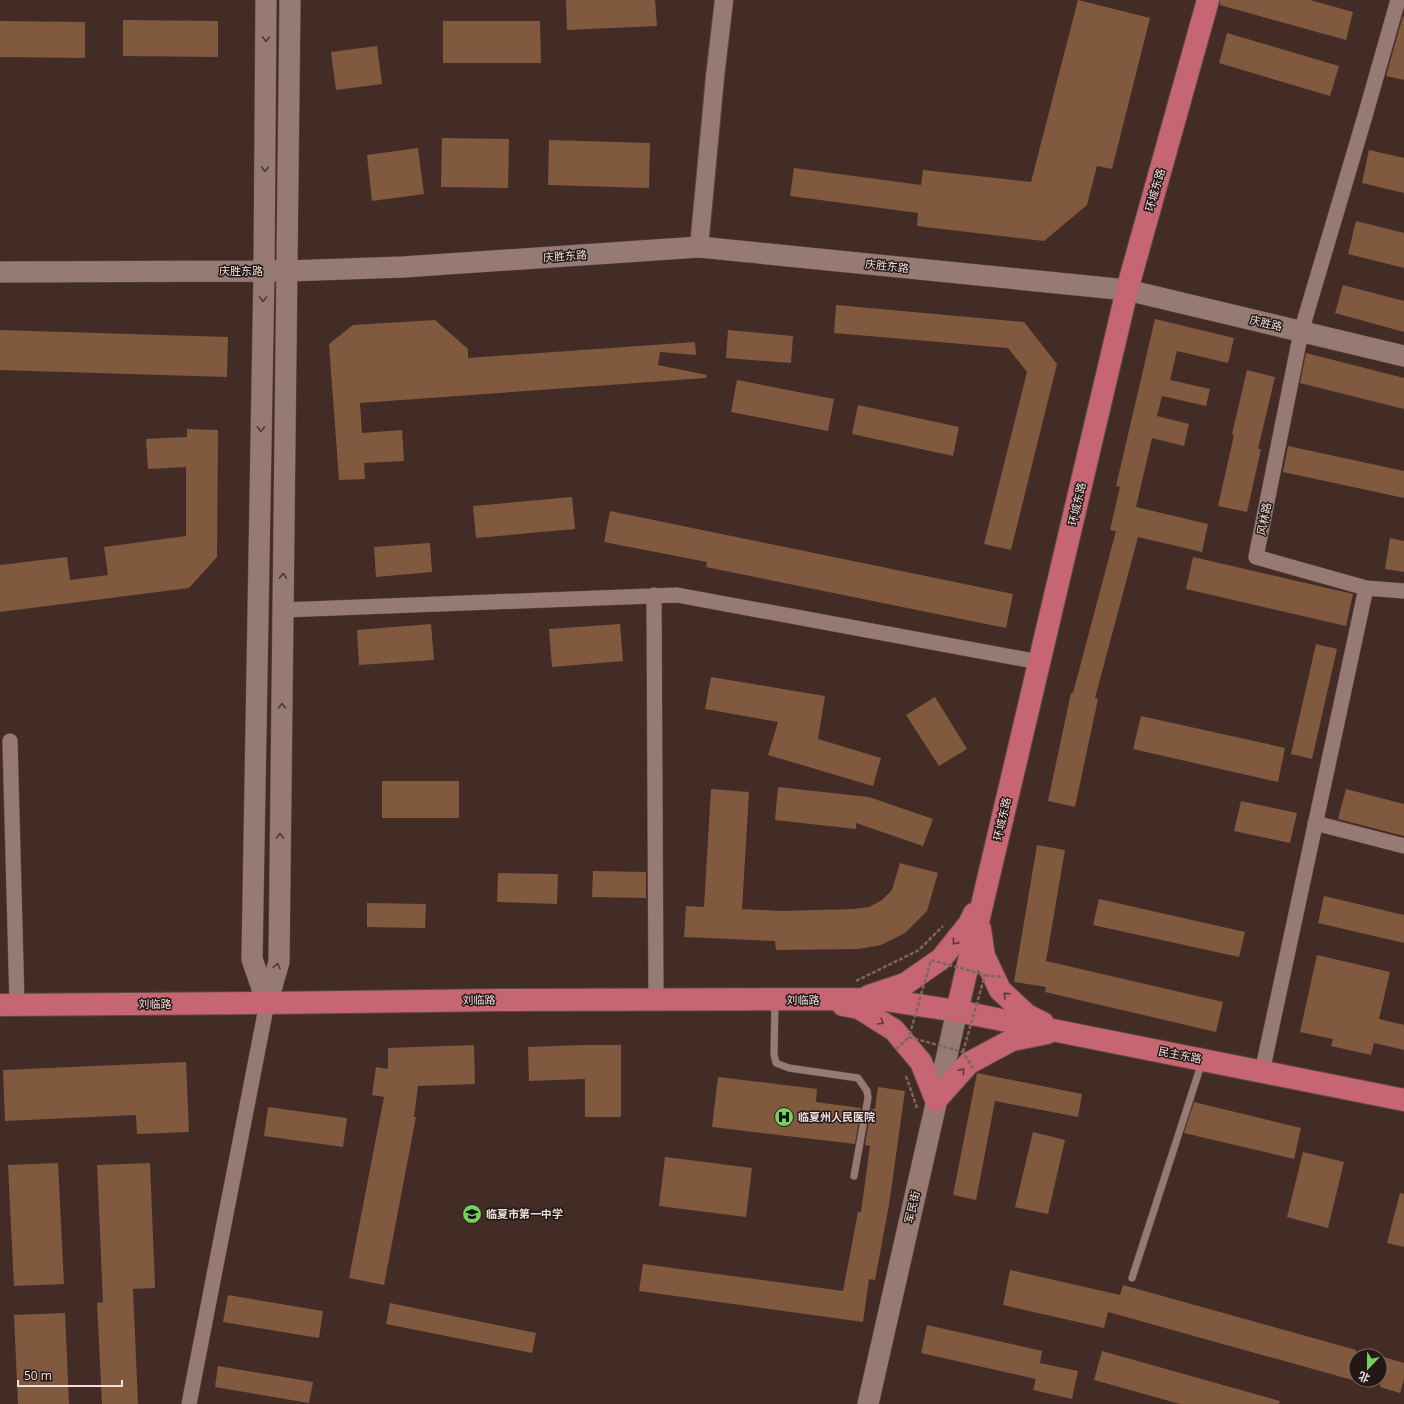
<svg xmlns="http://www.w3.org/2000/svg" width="1404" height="1404" font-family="'Open Sans','Noto Sans SC',sans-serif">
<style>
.building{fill:#81593e}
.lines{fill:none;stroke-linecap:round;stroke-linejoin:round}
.service-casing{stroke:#5d4944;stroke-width:8}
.minor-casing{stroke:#5d4944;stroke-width:16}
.tertiary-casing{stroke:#5d4944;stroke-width:20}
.secondary-casing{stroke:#5d4944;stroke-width:22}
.primary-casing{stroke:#5d4944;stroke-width:24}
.path{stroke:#7c6661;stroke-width:2.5;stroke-dasharray:4 2;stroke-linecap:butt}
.service{stroke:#967a73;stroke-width:7}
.minor{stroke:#967a73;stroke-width:15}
.tertiary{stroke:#967a73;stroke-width:18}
.secondary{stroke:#967a73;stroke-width:21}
.primary{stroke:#c56672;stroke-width:22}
.path-bridge{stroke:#7c6661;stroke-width:2.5;stroke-dasharray:4 2;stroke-linecap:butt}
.oneway{stroke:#4b3a36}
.oneway2{stroke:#5c3336}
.labels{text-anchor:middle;stroke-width:3;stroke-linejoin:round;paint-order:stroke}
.street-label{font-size:11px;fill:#f0e0dc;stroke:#231815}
.poi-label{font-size:11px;font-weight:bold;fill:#f0e0dc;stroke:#231815;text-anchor:start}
</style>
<rect width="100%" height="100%" fill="#442c26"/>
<path class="building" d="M566,0H655L657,26L567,30Z
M1078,0L1150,18L1112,169L1097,166L1087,205L1044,241L917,226L918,213L790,196L794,168L921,185L923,170L1031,182Z
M1220,0H1310L1353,12L1346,40L1220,5Z
M1403,16L1404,17V80L1386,76Z
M123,20L218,21V57L123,56Z
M0,21L85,22V58L0,57Z
M443,21H540L541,63H443Z
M1227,33L1339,66L1330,96L1219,63Z
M377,46L382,84L336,90L331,52Z
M442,138L509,139L508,188L441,187Z
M549,140L650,143L649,188L548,185Z
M418,148L424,194L372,201L367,155Z
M1369,150L1404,158V193L1362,183Z
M1356,221L1404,233V268L1348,254Z
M1343,285L1404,301V332L1335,313Z
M836,305L1024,322L1057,364L1011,550L984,544L1027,372L1008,348L834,333Z
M1155,319L1234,338L1228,363L1177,351L1170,380L1210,389L1206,406L1162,396L1157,416L1189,424L1184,446L1152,438L1136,507L1208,524L1202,552L1138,537L1095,698L1098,699L1075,807L1048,801L1071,693H1073L1116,531L1110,530L1120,487L1116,486Z
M435,320L468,349V358L695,342L696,355L660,352L658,365L707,375L706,378L360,403L362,433L402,430L404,461L364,463L365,479L339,480L329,344L353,325Z
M0,330L228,337L227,377L0,370Z
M728,330L793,336L791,363L726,358Z
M1306,353L1404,378V409L1300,383Z
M1247,370L1275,377L1258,449H1261L1247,512L1218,506L1234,435L1232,434Z
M737,380L834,399L828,431L731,412Z
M858,405L959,427L953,456L852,434Z
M187,429L218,430L217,557L189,588L0,612V565L67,557L70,580L108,575L104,547L186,536V467L148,469L146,439L187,437Z
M1288,446L1404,471V498L1283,472Z
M572,497L575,529L476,538L473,506Z
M610,511L1013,594L1006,628L706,567L707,562L604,542Z
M1390,538L1404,541V572L1385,569Z
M430,543L432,572L376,577L374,547Z
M1193,557L1353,594L1346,626L1186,589Z
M431,624L434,660L359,665L357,630Z
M620,624L623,661L552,667L549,629Z
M1316,644L1337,649L1312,759L1291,754Z
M711,677L825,696L818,739L881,758L873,786L768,755L778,722L705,709Z
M935,697L967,749L939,766L906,715Z
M1141,716L1285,748L1278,782L1133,749Z
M382,781H459V818H382Z
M778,787L869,797L933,819L923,846L856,823V829L775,820Z
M711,789L749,792L742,909L779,911L854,909L869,907L882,900L892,890L900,863L938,873L927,911L905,933L881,945L858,949L776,950L775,941L684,937L686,906L704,907Z
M1346,789L1404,804V836L1338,819Z
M1241,801L1297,813L1290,843L1234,831Z
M1037,845L1065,850L1046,961L1223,1002L1216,1032L1045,992L1046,987L1014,982Z
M593,871L646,872V898L592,897Z
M498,873L558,874L557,904L497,902Z
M1324,896L1404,915V943L1318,923Z
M1099,899L1245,932L1239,957L1093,925Z
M367,903L426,904L425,928L367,927Z
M1317,955L1390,972L1379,1019L1404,1025V1050L1374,1043L1371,1055L1331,1046L1333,1039L1300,1032Z
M474,1045L475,1084L418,1086L414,1117H416L384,1285L349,1278L384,1097L372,1095L376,1067L388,1069V1048Z
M584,1045H621V1117H585V1079L529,1081L528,1047Z
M186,1062L189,1132L137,1134L136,1115L5,1121L3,1070Z
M977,1073L1082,1094L1078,1117L995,1101L976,1200L953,1195Z
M718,1077L817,1089L816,1102L861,1108L855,1144L712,1127Z
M878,1087L905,1091L889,1205L875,1280L869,1279L863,1322L639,1291L643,1264L843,1291L858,1212H861L870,1146L865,1145L871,1109H875Z
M1194,1102L1301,1128L1294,1159L1184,1133Z
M268,1107L347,1118L343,1147L264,1136Z
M1033,1132L1065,1140L1048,1214L1015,1207Z
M1303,1152L1344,1162L1328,1228L1287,1217Z
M665,1157L752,1168L746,1217L659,1206Z
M58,1163L64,1284L14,1286L8,1165Z
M150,1163L155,1288L133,1289L138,1404H102L97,1303L103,1302L97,1165Z
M1400,1193L1404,1194V1247L1387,1243Z
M1010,1270L1120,1295L1123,1285L1356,1350V1381L1108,1312L1104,1328L1003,1305Z
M228,1295L323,1311L319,1338L223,1322Z
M390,1303L536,1333L532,1353L386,1324Z
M65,1313L69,1404H18L14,1315Z
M927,1325L1042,1351L1040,1363L1078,1371L1072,1399L1033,1390L1036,1379L921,1353Z
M1102,1351L1280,1401L1279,1404H1180L1094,1380Z
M1380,1356L1404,1363V1379L1400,1393L1380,1387Z
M218,1366L313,1382L309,1403L215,1387Z"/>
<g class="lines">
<g class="service-casing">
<path id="service" d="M775,1002L774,1054L776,1063L789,1068L858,1078L867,1091L868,1098L854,1176
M1132,1278L1201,1065"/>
</g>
<g class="minor-casing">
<path id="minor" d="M1398,0L1365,116L1301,332L1256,557L1366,588L1404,591
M654,595L656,1000
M283,610L677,595L1039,662
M10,741L17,1004
M1315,823L1404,846
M1262,1072L1366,588
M189,1404L267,1003"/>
</g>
<g class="tertiary-casing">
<path id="tertiary" d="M699,247L715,77L724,0"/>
</g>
<g class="secondary-casing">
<path id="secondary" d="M266,0L264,271L252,959L267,1003
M0,272L287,271L403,267L699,247L1127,290L1404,356
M267,1003L279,962L290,0
M868,1404L957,1011"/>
</g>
<g class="primary-casing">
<path id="primary" d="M980,929L984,956L1000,990L1027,1015L1043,1023
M869,996L905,984L941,959L969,924L974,914
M0,1005L267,1003L501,1000L879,999L957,1011L1404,1100
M843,1005L859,1008L894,1030L921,1062L936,1100L969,1063L1012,1040L1047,1033
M957,1011L1127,290L1208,0"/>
</g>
<path class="path" d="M856,981L919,950L943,926
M906,1076L917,1108"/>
<use href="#service" class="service"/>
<use href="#minor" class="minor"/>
<use href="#tertiary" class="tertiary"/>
<use href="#secondary" class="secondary"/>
<use href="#primary" class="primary"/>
<path class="path-bridge" d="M985,975L1004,977
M896,1049L909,1037
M963,1052L985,975L931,960L909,1037L963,1052L973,1068"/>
</g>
<defs><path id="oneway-chevron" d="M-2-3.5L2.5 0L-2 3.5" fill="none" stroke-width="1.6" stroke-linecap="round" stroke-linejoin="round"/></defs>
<g class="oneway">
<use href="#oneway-chevron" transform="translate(266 39) rotate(91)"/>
<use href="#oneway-chevron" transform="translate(265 169) rotate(91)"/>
<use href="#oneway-chevron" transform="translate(263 299) rotate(91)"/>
<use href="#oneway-chevron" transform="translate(261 429) rotate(91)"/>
<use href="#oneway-chevron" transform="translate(283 576) rotate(-89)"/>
<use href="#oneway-chevron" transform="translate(282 706) rotate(-89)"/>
<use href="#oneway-chevron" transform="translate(280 836) rotate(-89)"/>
<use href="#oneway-chevron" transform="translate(277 966) rotate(-78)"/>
</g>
<g class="oneway2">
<use href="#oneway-chevron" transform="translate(955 942) rotate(129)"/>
<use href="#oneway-chevron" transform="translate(1006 995) rotate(-136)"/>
<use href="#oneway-chevron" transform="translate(881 1022) rotate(31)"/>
<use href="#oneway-chevron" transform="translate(962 1071) rotate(-49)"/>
</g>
<defs>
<g id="hospital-disc" transform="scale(1)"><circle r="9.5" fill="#72d25d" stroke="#231815"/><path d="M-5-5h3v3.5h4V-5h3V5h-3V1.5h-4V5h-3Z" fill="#111"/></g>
<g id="school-disc" transform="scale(1)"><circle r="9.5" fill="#72d25d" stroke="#231815"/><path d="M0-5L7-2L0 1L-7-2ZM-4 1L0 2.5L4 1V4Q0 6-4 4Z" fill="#111"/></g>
</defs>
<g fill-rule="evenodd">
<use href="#hospital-disc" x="784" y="1117"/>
<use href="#school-disc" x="472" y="1214"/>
</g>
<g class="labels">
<g class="street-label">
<text transform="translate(1155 190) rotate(-74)" y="4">环城东路</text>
<text transform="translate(565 256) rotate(-4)" y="4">庆胜东路</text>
<text transform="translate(887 266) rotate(6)" y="4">庆胜东路</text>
<text x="241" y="275">庆胜东路</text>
<text transform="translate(1266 323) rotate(13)" y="4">庆胜路</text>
<text transform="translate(1077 504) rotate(-77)" y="4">环城东路</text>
<text transform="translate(1264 519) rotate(-79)" y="4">风林路</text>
<text transform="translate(1002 819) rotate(-77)" y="4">环城东路</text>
<text transform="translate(479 1000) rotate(-1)" y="4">刘临路</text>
<text x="803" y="1004">刘临路</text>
<text x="155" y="1008">刘临路</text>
<text transform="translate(1180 1055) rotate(11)" y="4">民主东路</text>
<text transform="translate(912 1207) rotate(-77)" y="4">军民街</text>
</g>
<g class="poi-label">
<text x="798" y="1121">临夏州人民医院</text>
<text x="486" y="1218">临夏市第一中学</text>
</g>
</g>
<g transform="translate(1368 1368) rotate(202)"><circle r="19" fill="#231815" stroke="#756865"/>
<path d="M0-3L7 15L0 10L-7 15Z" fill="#72d25d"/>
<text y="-6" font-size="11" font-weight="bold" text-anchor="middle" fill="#f0e0dc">北</text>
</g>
<path d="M18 1380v6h104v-6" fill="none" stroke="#f0e0dc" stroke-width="2"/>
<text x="24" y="1380" font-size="12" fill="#f0e0dc" stroke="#231815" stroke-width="3" paint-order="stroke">50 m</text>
</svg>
